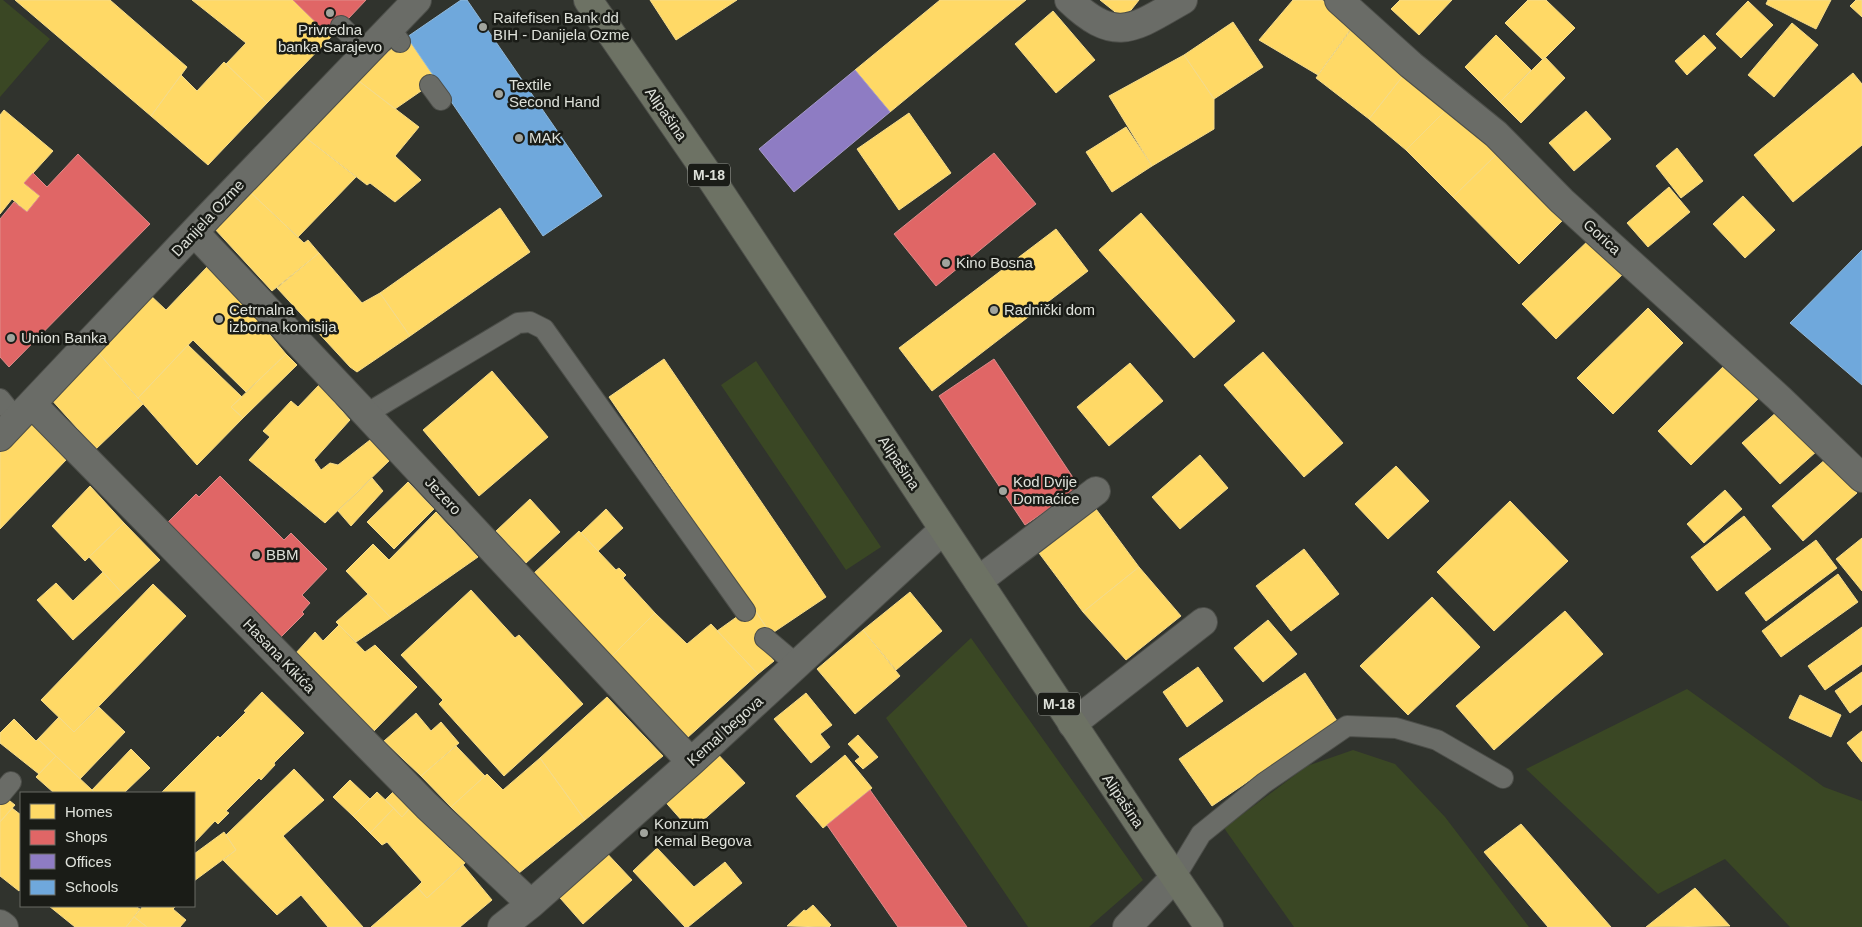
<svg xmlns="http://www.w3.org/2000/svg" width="1862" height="927" font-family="Arial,sans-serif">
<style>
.green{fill:#3a4724}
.homes{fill:#ffd966;stroke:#f5db89}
.shops{fill:#e06666;stroke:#df8b89}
.offices{fill:#8e7cc3;stroke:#a69aca}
.schools{fill:#6fa8dc;stroke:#90b9db}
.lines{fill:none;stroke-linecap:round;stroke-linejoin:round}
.service-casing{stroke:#4c4e49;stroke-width:22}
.pedestrian-casing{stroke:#4c4e49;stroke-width:30}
.minor-casing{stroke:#4c4e49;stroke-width:30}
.primary-casing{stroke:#4c4e49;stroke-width:30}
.service{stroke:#6a6c67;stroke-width:20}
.pedestrian{stroke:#6a6c67;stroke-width:28}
.minor{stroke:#6a6c67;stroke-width:28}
.primary{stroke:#6d7264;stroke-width:28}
.poi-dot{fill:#a1a49d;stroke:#1a1c17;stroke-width:2}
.labels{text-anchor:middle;stroke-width:5;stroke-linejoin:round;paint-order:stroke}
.shield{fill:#1a1c17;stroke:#a3a6a0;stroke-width:1}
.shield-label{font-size:14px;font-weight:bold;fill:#dee1da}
.poi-label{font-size:15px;fill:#dee1da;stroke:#1a1c17;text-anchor:start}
.street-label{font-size:15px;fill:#dee1da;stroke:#1a1c17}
</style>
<rect width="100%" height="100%" fill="#30332d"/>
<path class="green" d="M0,0H3L50,39L0,97Z
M756,361L881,547L846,570L721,385Z
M971,638L1143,880L1089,927H1028L886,718Z
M1687,689L1824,787L1862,801V927H1790L1725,859L1658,894L1526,769Z
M1353,750L1395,764L1445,817L1529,927H1294L1224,828L1307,766Z"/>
<path class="homes" d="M15,0H110L187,67L151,116Z
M192,0H293L331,37L267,103L226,64L246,43Z
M650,0H737L676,40Z
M940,0H1026L890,112L855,70Z
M1100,0H1139L1124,19Z
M1293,0H1322L1355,23L1318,75L1259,40Z
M1400,0H1452L1419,35L1391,9Z
M1528,0H1546L1575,28L1543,60L1505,23Z
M1768,0H1831L1816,29L1766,4Z
M1856,0H1862V17L1850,6Z
M1748,1L1773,25L1741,58L1716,34Z
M1053,11L1095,60L1056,93L1015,44Z
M1233,22L1263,67L1214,99L1184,55Z
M1792,23L1818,45L1774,97L1748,75Z
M1353,27L1410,67L1369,119L1316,78Z
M1496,35L1531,70L1500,102L1465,67Z
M1704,35L1716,48L1687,75L1675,61Z
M407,37L437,80L395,109L355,78Z
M1184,55L1214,99V129L1152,166L1109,96Z
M1545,57L1565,78L1521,123L1500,102Z
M224,62L267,103L208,165L151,116L181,75L197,91Z
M1410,67L1452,104L1406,150L1369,119Z
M1853,73L1862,84V145L1793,202L1754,155Z
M355,78L419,127L395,156L421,180L395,202L370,183L367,185L301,134Z
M1452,104L1499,152L1453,197L1406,150Z
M4,110L53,151L24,183L40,196L27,212L12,199L0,214V115Z
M1586,111L1611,139L1574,171L1549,143Z
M909,113L951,173L899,210L857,149Z
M1126,127L1152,166L1112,192L1086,152Z
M301,134L356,177L298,237L248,190Z
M1677,148L1703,181L1681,198L1656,166Z
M1499,152L1565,218L1519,264L1453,197Z
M1669,187L1690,212L1648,247L1627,223Z
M248,190L304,243L308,240L319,253L272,291L213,227Z
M1743,196L1775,230L1745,258L1713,224Z
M500,208L530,252L410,336L380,293Z
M1141,213L1235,321L1194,358L1099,250Z
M1056,229L1088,271L932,391L899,348Z
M1592,237L1625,272L1556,339L1522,304Z
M319,253L362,303L380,293L410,336L357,372L350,367L277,288Z
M207,267L240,299L286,354L246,392L193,340L138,398L95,349L148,293L166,310Z
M1648,308L1683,343L1613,414L1577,378Z
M188,345L242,397L231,407L243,418L197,465L138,398Z
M95,349L143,404L96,449L49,397Z
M1263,352L1343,443L1304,477L1224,385Z
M286,354L297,365L243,418L231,407Z
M1732,358L1765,392L1691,465L1658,431Z
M664,359L826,597L771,634L609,397Z
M1130,363L1163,401L1109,446L1077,407Z
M492,371L548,437L479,496L423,430Z
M319,385L350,420L314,460L321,470L330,463L338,465L370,440L390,460L325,523L249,460L270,437L263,431L291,401L298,407Z
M1779,410L1817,451L1780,484L1742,443Z
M28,417L66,460L0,529V446Z
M1200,455L1228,488L1180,529L1152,497Z
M1827,458L1857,493L1803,541L1772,506Z
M1396,466L1429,501L1388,539L1355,504Z
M372,478L383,491L351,526L338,511Z
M408,482L434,509L394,549L367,522Z
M90,486L124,523L85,561L52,526Z
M1725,490L1742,509L1704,543L1687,524Z
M530,499L560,532L526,563L496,531Z
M1510,501L1568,561L1494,631L1437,572Z
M606,509L623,528L598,551L581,533Z
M1096,509L1139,567L1083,612L1039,553Z
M436,512L478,557L391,618L346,571L373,544L389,560Z
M1744,516L1771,549L1717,591L1691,557Z
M124,523L160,560L123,594L89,557Z
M579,531L616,570L619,568L626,575L623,578L655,613L611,657L533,574Z
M1862,538V591L1836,559Z
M1816,540L1837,568L1766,621L1745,593Z
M1304,549L1339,594L1291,631L1256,586Z
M1139,567L1181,616L1126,660L1083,612Z
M103,572L123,594L73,640L37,600L56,583L73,601Z
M1838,574L1858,602L1781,657L1762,631Z
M153,584L186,616L74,732L41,700Z
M471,590L515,638L519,635L583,704L504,776L439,704L443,700L401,655Z
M910,592L942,631L896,670L863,630Z
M368,594L391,618L356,642L336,622Z
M1432,597L1480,647L1408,715L1360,666Z
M752,606L771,634L760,643L774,661L758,674L717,631Z
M1565,611L1603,654L1494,750L1456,706Z
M655,613L687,644L711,624L758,674L687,738L611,657Z
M1268,620L1297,654L1263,682L1234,648Z
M339,625L365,652L375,645L417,687L374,731L295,654L315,632L323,641Z
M1862,627V664L1825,690L1808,666Z
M863,630L900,676L855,714L817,669Z
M1198,667L1223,701L1187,727L1163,692Z
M1862,672V704L1850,713L1835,691Z
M1305,673L1337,721L1212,806L1179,759Z
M262,692L304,733L274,763L275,765L261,780L259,778L226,811L229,813L218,824L215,821L194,843V793H161L218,736L220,738L246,712L244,711Z
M806,693L832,725L820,734L830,747L811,763L774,719Z
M1800,695L1841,715L1831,737L1789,718Z
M607,697L663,756L585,820L540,758Z
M99,707L125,732L80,779L38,739L59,717L74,732Z
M416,713L431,731L441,722L459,743L421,776L384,741Z
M14,719L36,741L38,739L56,756L39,774L0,743V733Z
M1862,731V762L1847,743Z
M858,735L878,757L863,769L855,761L860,757L848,744Z
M456,746L485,776L451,807L421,776Z
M131,749L150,768L124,793H95L92,790Z
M713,749L745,783L691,831L661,797Z
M845,755L872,788L823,828L796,796Z
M56,756L92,790L95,793H54L36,777Z
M540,758L585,820L519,873L451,807L487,774L503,790Z
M294,769L324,800L283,836L363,927H328L301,895L277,915L223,860L236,850L226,835Z
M350,780L370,799L353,816L333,797Z
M377,792L394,808L370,833L353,816Z
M393,792L410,808L402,817L385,800Z
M0,793L15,805L0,822Z
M12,808L21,815V889L19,891L0,876V822Z
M394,808L402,817L410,808L450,849L452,847L466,862L427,898L417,887L422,882L387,842L382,845L370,833Z
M1521,824L1611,927H1548L1484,852Z
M224,832L236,850L194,881V854Z
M601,847L632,880L583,924L553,890Z
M657,848L694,887L725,862L742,883L688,927H685L633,871Z
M463,865L492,900L460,927H371L417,887L427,898Z
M1695,888L1730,926L1646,927Z
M813,905L831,925L829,927L787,926L804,910L806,911Z
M49,906H135L140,909L126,927H75Z
M143,906H176L173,909L186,920L180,927H147L134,917Z
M134,917L147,927H126Z"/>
<path class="shops" d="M293,0H366L331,37Z
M994,153L1036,204L936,286L894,234Z
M78,154L150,224L9,367L0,357V219L14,202L27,212L40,196L24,183L33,173L47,187Z
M994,359L1080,488L1025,525L939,396Z
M220,476L284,540L291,533L327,569L302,595L310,603L302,612L304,614L281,637L167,523L196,494L199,497Z
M870,790L967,927H898L827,825Z"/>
<path class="offices" d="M855,70L890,112L794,192L759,149Z"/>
<path class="schools" d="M461,0H467L602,196L543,236L407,37Z
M1862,250V385L1790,323Z"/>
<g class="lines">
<g class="service-casing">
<path id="service" d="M341,26L366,52
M390,28L400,42
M430,85L441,100
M0,399L17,420
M366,414L518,323L530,322L544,329L745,611
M765,638L797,665
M1,794L11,782
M1175,877L1201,834L1264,783L1347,726L1396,728L1437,740L1503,778"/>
</g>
<g class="pedestrian-casing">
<path id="pedestrian" d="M978,581L1096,491
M1072,724L1203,622"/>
</g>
<g class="minor-casing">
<path id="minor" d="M1069,0C1116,45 1134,28 1183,0
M1339,0L1411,65L1496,134L1562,201L1779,398L1862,478
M194,232L366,414L691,762
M32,404L427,806L531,904
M0,437L209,216L417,0
M0,924L4,927
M502,927L531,904L691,762L943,530
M1127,927L1175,877"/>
</g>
<g class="primary-casing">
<path id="primary" d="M588,0L712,180L1153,845L1209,927"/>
</g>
<use href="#service" class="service"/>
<use href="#pedestrian" class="pedestrian"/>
<use href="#minor" class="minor"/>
<use href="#primary" class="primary"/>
</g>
<g class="poi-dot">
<circle cx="330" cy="13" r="5"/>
<circle cx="483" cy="27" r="5"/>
<circle cx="499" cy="94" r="5"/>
<circle cx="519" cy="138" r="5"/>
<circle cx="946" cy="263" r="5"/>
<circle cx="994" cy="310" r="5"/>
<circle cx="219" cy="319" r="5"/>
<circle cx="11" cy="338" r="5"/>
<circle cx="1003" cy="491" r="5"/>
<circle cx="256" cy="555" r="5"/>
<circle cx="644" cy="833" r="5"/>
</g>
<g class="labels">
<g class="shield">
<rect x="688" y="163.5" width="42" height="23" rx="4"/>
<rect x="1038" y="692.5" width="42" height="23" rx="4"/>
</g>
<g class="shield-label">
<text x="709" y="180">M-18</text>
<text x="1059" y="709">M-18</text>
</g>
<g class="poi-label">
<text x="493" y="23">Raifefisen Bank dd<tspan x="493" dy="17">BIH - Danijela Ozme</tspan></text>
<text x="330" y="35" text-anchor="middle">Privredna<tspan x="330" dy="17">banka Sarajevo</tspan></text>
<text x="509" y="90">Textile<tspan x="509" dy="17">Second Hand</tspan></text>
<text x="529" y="143">MAK</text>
<text x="956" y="268">Kino Bosna</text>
<text x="229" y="315">Cetrnalna<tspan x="229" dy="17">izborna komisija</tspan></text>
<text x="1004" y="315">Radnički dom</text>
<text x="21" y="343">Union Banka</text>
<text x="1013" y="487">Kod Dvije<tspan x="1013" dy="17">Domaćice</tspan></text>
<text x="266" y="560">BBM</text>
<text x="654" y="829">Konzum<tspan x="654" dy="17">Kemal Begova</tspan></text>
</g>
<g class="street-label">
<text transform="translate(666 114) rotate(55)" y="5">Alipašina</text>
<text transform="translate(208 218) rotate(-47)" y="5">Danijela Ozme</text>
<text transform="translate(1602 237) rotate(42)" y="5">Gorica</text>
<text transform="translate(899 463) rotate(56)" y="5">Alipašina</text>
<text transform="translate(443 496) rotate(47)" y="5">Jezero</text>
<text transform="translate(279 656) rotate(46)" y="5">Hasana Kikića</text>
<text transform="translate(725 731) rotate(-42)" y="5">Kemal begova</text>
<text transform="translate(1123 801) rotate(56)" y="5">Alipašina</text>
</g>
</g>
<rect x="20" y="792" width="175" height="115" fill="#1a1c17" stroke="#686b65"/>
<rect x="30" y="804" width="25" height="15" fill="#ffd966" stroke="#686b65"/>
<text x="65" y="817" font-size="15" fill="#dee1da">Homes</text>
<rect x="30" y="830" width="25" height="15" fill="#e06666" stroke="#686b65"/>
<text x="65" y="842" font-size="15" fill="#dee1da">Shops</text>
<rect x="30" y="854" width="25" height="15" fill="#8e7cc3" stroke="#686b65"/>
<text x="65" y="867" font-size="15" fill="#dee1da">Offices</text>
<rect x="30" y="880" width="25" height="15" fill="#6fa8dc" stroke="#686b65"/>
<text x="65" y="892" font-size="15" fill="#dee1da">Schools</text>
</svg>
